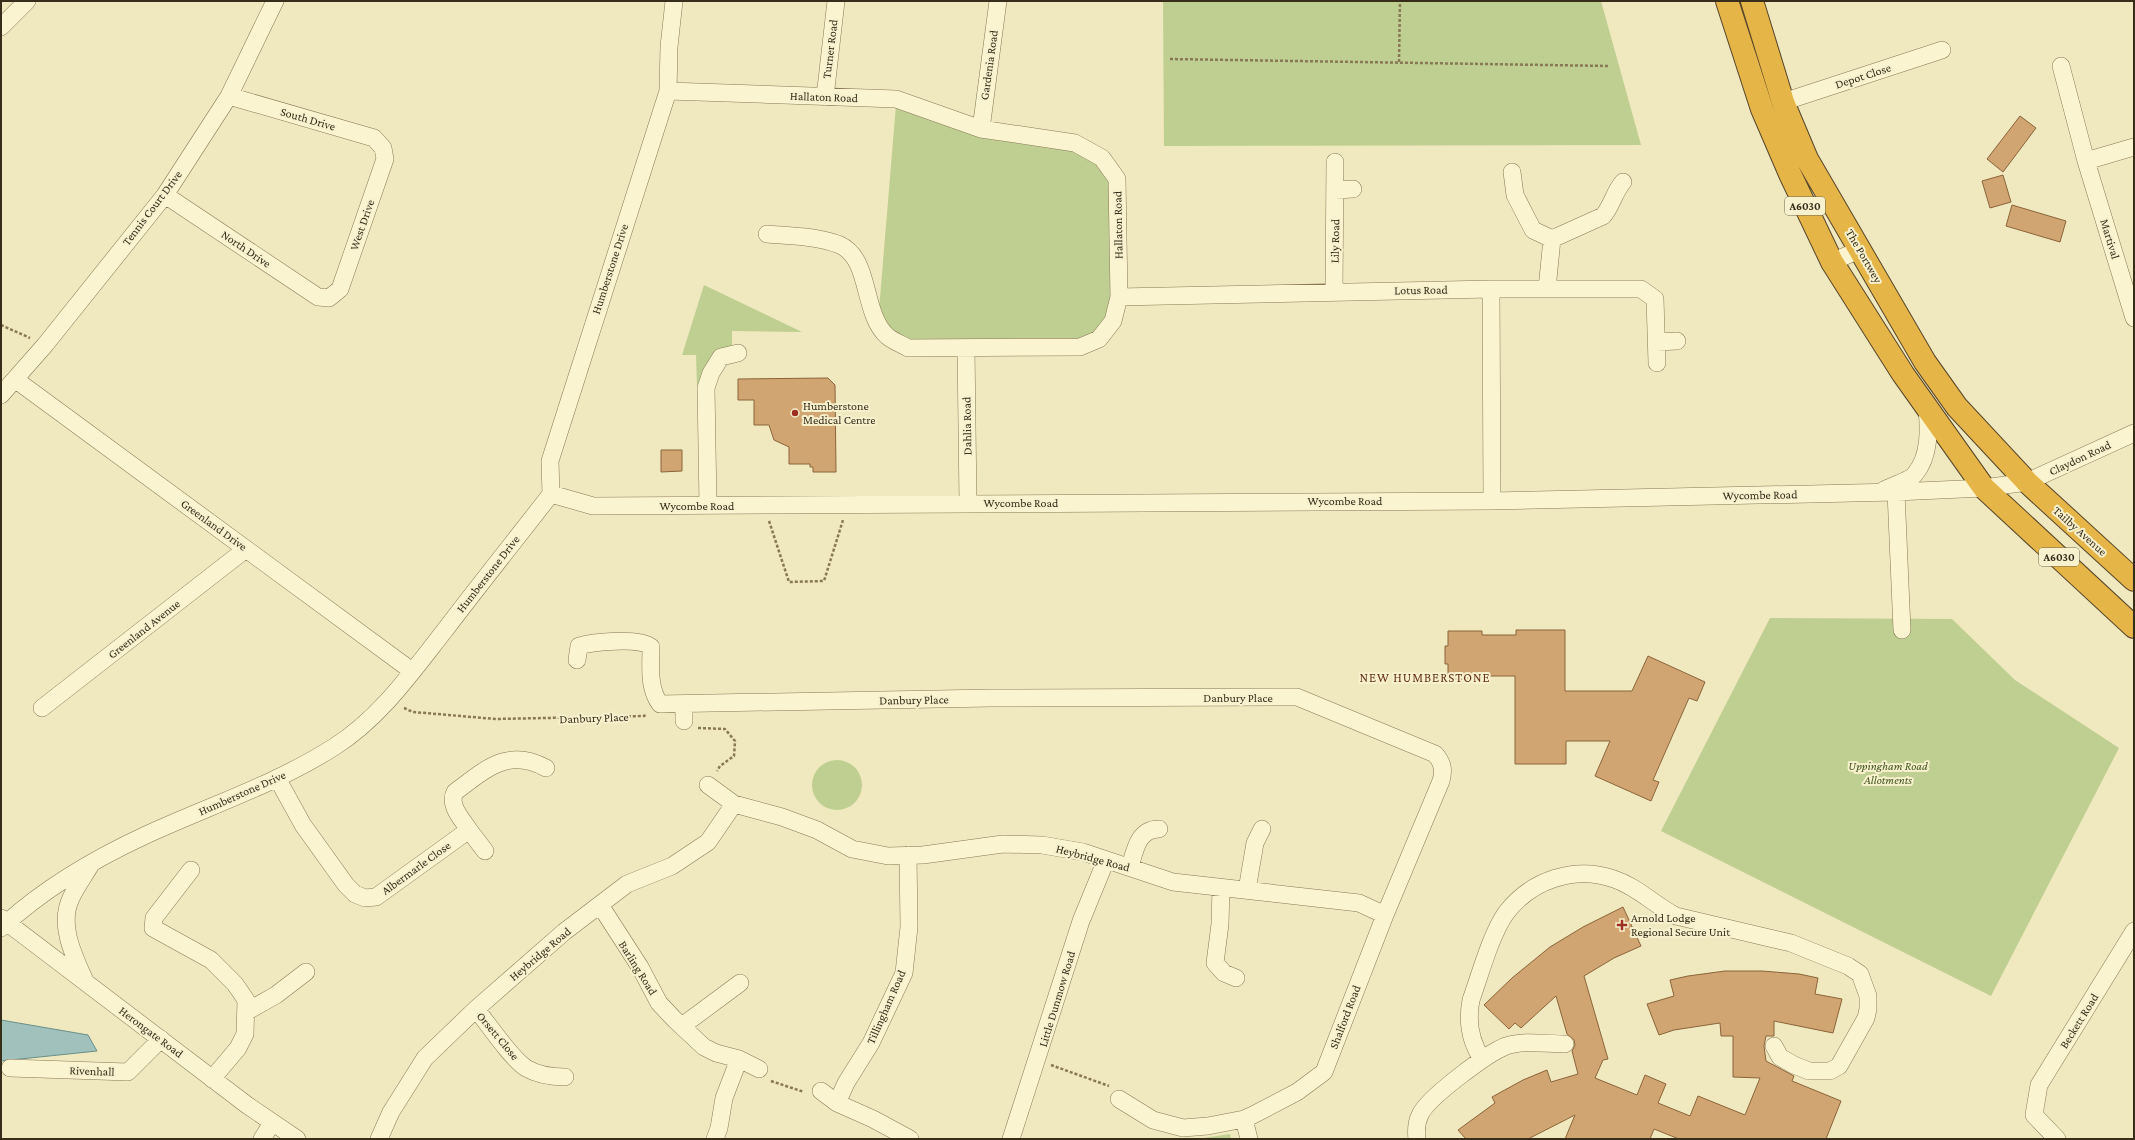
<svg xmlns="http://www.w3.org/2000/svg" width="2135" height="1140" font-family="'Crimson Pro',serif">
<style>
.green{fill:#bfcf91}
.water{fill:#a1c1bc;stroke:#688f8b}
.building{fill:#d1a571;stroke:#8a643a}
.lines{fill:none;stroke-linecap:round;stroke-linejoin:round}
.minor-casing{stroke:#897855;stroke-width:18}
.highway-casing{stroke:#56452a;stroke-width:24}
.path{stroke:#897855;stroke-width:2.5;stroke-dasharray:3 2;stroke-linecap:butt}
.minor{stroke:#fbf4d1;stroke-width:17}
.highway{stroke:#e6b548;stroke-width:22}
.poi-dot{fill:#9c3122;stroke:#f7f1cd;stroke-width:1.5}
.labels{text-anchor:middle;stroke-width:4;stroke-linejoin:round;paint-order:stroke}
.shield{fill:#f7f1cd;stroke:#716850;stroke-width:1}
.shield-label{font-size:11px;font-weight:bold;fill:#382d1b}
.street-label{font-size:12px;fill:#382d1b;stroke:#f7f1cd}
.poi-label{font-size:12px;fill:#382d1b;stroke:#f7f1cd;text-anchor:start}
.park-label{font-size:12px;font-style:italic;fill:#415520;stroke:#f7f1cd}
.neighbourhood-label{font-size:13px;letter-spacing:1px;fill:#673318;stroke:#f7f1cd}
</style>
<rect width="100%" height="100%" fill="#f0e8be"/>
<path class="green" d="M1163,1H1601L1641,145L1164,146Z
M896,105L1073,148L1100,162L1112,180L1114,296L1109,318L1096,335L1079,342L910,343L891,332L879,310Z
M704,285L802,332L732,331V347L705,367L697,386L696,355H682Z
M1770,618L1952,619L2015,680L2119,748L1991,996L1661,831Z
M812 785a25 25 0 1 1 50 0a25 25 0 1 1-50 0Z
M1230,1134L1231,1139H1197Z"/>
<path class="water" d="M1,1020L88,1035L97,1051L1,1061Z"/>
<path class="building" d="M2020,116L2036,128L2003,172L1987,159Z
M2003,175L2011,202L1990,208L1982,181Z
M2012,205L2066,221L2060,242L2006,226Z
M828,378L835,385L836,472H813V467H810V464H789V447L774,440L769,425H754V400H738V379Z
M661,450H682V471L661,472Z
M1516,630H1565V691H1632L1648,656L1705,682L1697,701L1689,698L1653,780L1659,782L1651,801L1595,776L1610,741H1566V764H1515V676H1487V680L1448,679V664H1445V646H1448V631H1482V635H1516Z
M1623,907L1641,946L1614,958L1584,976L1608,1059L1603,1060L1595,1078L1637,1095L1645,1075L1666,1084L1658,1103L1690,1116L1698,1096L1745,1115L1760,1078L1733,1077V1036H1721L1720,1023L1674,1030L1659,1035L1647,1004L1674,996L1670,980L1688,976L1725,971H1762L1799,974L1818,978L1815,994L1842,999L1833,1033L1774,1021V1036H1766L1764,1046L1766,1061L1794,1076L1792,1081L1841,1101L1826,1139H1679L1654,1129L1650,1139H1565L1575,1115L1528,1139H1466L1458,1130L1495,1103L1492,1097L1523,1080L1547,1070L1551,1082L1578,1074L1572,1051L1575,1045L1574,1040L1567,1034L1556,996L1521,1028L1515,1023L1509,1029L1484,1005L1512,978L1550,947L1583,927Z"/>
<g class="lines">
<g class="minor-casing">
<path id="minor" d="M1,27L27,1
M2061,66L2086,161L2134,318
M668,91L896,99L981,129L1075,143L1102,158L1117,179L1119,297L1113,321L1099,339L1080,347L908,348C901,344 893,341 887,336C862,313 871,259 840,245C817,236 791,236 767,234
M825,97L836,1
M1783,102L1942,50
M981,129L998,1
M2086,161L2134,147
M1512,172L1515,195L1533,230L1552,239L1603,216C1612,206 1614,192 1623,182
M1335,190L1353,189
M165,195L318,297L329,298L340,289L385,159L383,148L374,138L229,96
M1832,262L1861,249
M1491,289L1492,501
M1547,289L1552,239
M1334,292L1335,162
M1119,297L1491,289H1641L1655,299L1657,363
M1657,342L1677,341
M966,348L968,503
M16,380L412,671
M1,395L45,345L165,195L229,96L275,1
M1884,490C1891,486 1911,480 1915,474C1930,456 1929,430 1927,408
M1896,492L1902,630
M551,494L593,506L1492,501L1896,492L1984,488L2027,482L2134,433
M708,505L706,388L711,373L721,357L738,353
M577,660L579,646C592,642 640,637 651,647C651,666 648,688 660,704L991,698L1297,697L1435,754C1443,763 1444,770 1441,781L1385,915L1324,1072L1297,1092L1253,1115L1244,1119L1208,1126L1183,1128L1153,1120L1119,1099
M684,705V721
M42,708L246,549
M277,778L303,825L346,885L355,894L365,898L376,897L469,830C462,819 448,805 455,792C485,770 507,747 546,768
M708,785L734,804L782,817L817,830L852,849L888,856L923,855L1003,844L1042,845L1083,852L1173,882L1359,903L1385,915
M469,830L485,851
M1130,867C1135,850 1138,829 1159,829
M191,870L154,918L153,928L211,960L235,984L246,1000L245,1034L238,1048L212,1079
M1221,888L1220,924L1215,963L1224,973L1236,978
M1247,890L1255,843L1262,829
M600,905L640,967L659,1003L675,1020L704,1047L716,1053L739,1059L759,1069
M1,918L247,1105L297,1139
M1,928C43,889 94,859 146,835C209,806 276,784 334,747C380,718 412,672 445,630C480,584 516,539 551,494L550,461L668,91L669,47L674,1
M85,981C74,956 58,925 71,898C76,887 84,876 90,866
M476,1009C489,1025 510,1057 526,1068C538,1075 552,1077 565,1077
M246,1012L276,995L306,972
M682,1026L740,983
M1482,1059C1470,1041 1467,1021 1471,1000C1480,975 1491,934 1506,913C1531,880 1575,865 1614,879C1638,887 1654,905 1676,916L1791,943L1848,966L1860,974L1868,996V1009L1866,1018L1839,1066L1830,1071H1809L1794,1065L1780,1057L1774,1046
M10,1068L128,1072L161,1039
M821,1091L837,1103L873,1119L910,1139
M837,1103L846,1083L871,1043L904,973L909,927L908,855
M1244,1119L1249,1139
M262,1139L272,1123
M379,1139L391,1112L425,1058L476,1009L564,932L627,884L672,866L708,842L734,804
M715,1139L719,1128L724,1098L739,1059
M1011,1139L1081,921L1106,860
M1417,1139C1416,1131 1416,1123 1420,1115C1427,1098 1488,1053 1506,1046C1524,1040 1546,1044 1565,1044
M2057,1139L2034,1115L2039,1085L2134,931"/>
</g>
<g class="highway-casing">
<path id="highway" d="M1727,1L1762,109L1790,174L1832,262L1903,374L1984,488L2134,627
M1752,1L1783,102L1807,159L1925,362L1957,407L2027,482L2134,580"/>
</g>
<path class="path" d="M1170,59L1609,66
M1399,62L1400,1
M1,325L30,338
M769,521L789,582L824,581L843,520
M404,708L413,712L496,719L644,716L647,714
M698,728L725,729L735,741L734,756L720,766L717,771
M1051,1065L1109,1086
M771,1081L804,1092"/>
<use href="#minor" class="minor"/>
<use href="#highway" class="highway"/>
</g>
<g class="poi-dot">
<circle cx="795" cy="413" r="4"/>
<path d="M1620 919h4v4h4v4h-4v4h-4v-4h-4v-4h4z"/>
</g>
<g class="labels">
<g class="shield">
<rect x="1785" y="197" width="40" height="18" rx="3"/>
<rect x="2039" y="548" width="40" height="18" rx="3"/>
</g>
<g class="shield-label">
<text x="1805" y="210">A6030</text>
<text x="2059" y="561">A6030</text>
</g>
<g class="street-label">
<text transform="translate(830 49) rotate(-83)" y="4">Turner Road</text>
<text transform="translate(989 65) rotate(-82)" y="4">Gardenia Road</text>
<text transform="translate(1863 76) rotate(-18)" y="4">Depot Close</text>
<text transform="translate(824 97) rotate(2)" y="4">Hallaton Road</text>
<text transform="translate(308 119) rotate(16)" y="4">South Drive</text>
<text transform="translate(152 208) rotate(-53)" y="4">Tennis Court Drive</text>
<text transform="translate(362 225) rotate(-71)" y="4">West Drive</text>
<text transform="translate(1118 225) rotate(-91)" y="4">Hallaton Road</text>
<text transform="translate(2110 239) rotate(73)" y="4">Martival</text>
<text transform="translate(1335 241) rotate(-89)" y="4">Lily Road</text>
<text transform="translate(246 249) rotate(34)" y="4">North Drive</text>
<text transform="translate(1864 256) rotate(60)" y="4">The Portwey</text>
<text transform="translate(610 269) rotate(-72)" y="4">Humberstone Drive</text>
<text transform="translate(1421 290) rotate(-1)" y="4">Lotus Road</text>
<text transform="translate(967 426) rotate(-91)" y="4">Dahlia Road</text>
<text transform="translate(2080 458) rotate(-25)" y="4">Claydon Road</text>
<text transform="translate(1760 495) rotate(-1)" y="4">Wycombe Road</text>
<text x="1345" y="505">Wycombe Road</text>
<text x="1021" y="507">Wycombe Road</text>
<text x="697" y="510">Wycombe Road</text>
<text transform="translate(214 525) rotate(36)" y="4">Greenland Drive</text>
<text transform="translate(2080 531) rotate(42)" y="4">Tailby Avenue</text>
<text transform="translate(488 574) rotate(-52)" y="4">Humberstone Drive</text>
<text transform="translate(144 629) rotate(-38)" y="4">Greenland Avenue</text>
<text x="1238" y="702">Danbury Place</text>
<text transform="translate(914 700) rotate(-1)" y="4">Danbury Place</text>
<text transform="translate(594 718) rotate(-2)" y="4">Danbury Place</text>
<text transform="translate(242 793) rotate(-24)" y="4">Humberstone Drive</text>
<text transform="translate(1093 858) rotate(15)" y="4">Heybridge Road</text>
<text transform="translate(416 868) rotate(-36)" y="4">Albermarle Close</text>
<text transform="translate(540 954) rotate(-40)" y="4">Heybridge Road</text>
<text transform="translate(638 968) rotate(58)" y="4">Barling Road</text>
<text transform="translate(1057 999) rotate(-73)" y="4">Little Dunmow Road</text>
<text transform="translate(886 1007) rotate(-66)" y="4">Tillingham Road</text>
<text transform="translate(1345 1017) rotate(-69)" y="4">Shalford Road</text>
<text transform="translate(2079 1021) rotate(-58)" y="4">Beckett Road</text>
<text transform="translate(151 1032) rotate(37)" y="4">Herongate Road</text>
<text transform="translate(498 1036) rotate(50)" y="4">Orsett Close</text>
<text transform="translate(92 1071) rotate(2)" y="4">Rivenhall</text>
</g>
<g class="poi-label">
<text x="803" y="410">Humberstone<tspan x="803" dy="14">Medical Centre</tspan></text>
<text x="1631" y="922">Arnold Lodge<tspan x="1631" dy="14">Regional Secure Unit</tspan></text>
</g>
<g class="park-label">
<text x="1888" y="770">Uppingham Road<tspan x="1888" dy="14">Allotments</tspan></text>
</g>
<g class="neighbourhood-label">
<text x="1425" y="682">NEW HUMBERSTONE</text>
</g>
</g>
<rect width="2135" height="1140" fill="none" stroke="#382d1b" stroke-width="4"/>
</svg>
